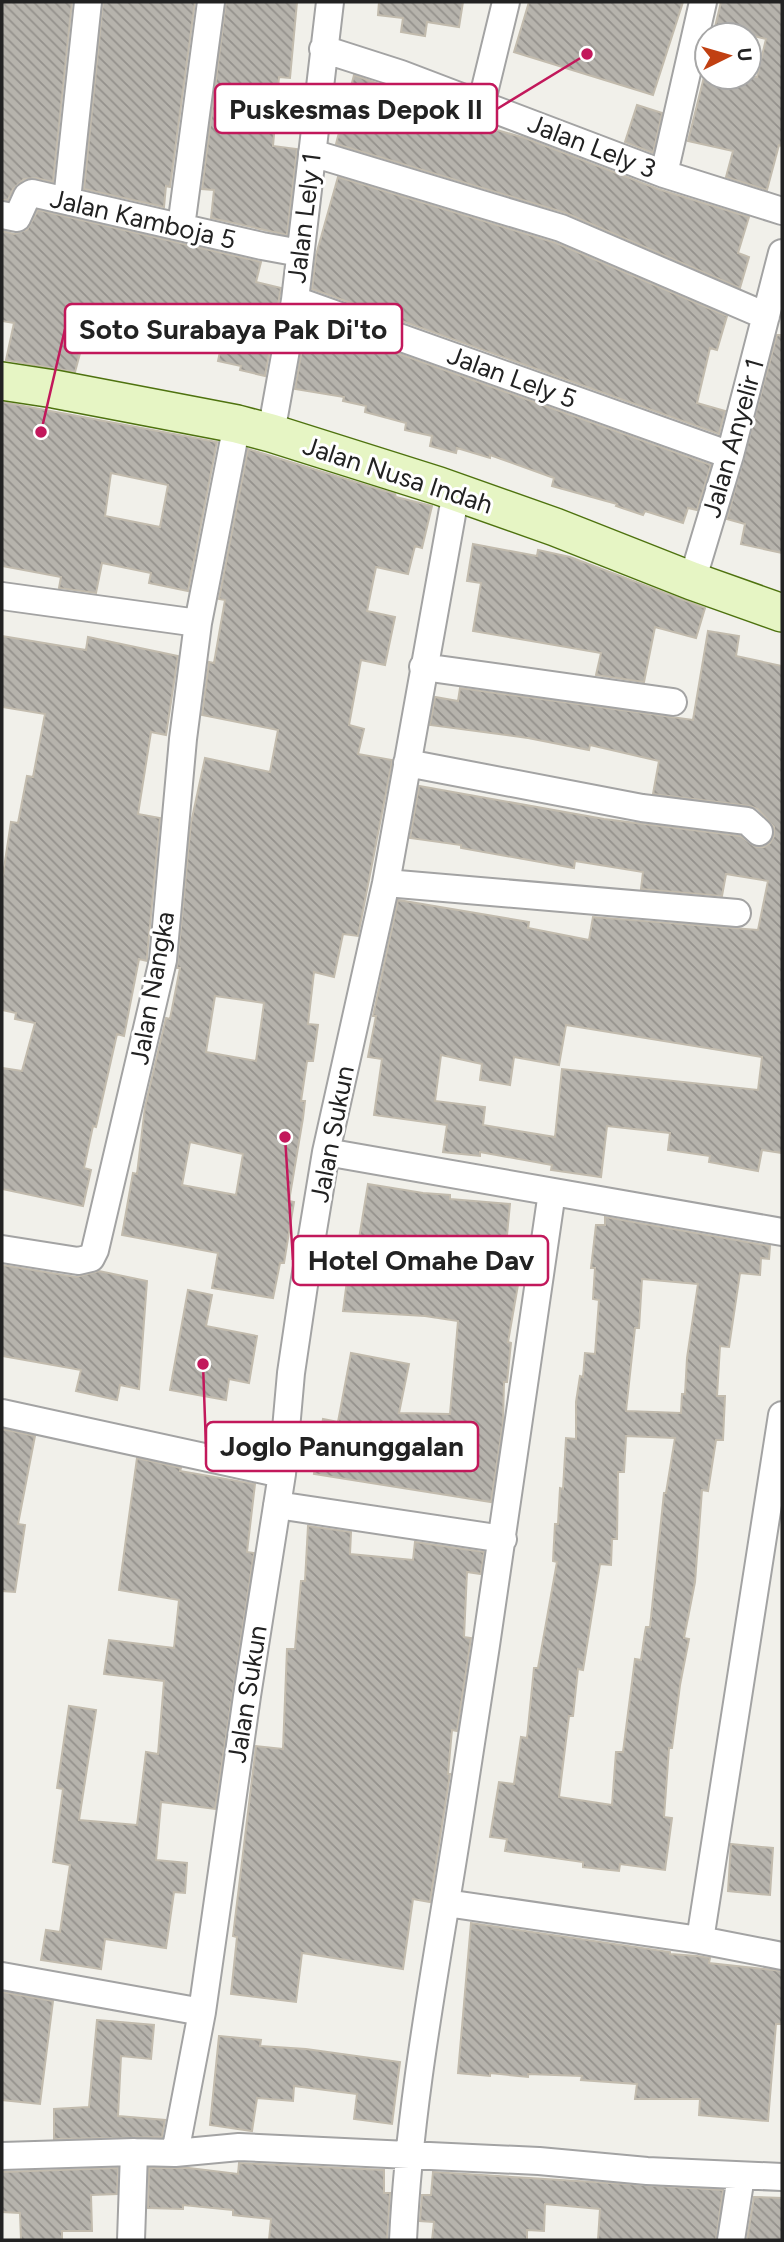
<svg xmlns="http://www.w3.org/2000/svg" width="784" height="2242" font-family="Figtree,sans-serif">
<style>
.building{fill:url(#building-back-hatch);stroke:#c2bbad;stroke-width:2;fill-rule:evenodd}
.lines{fill:none;stroke-linecap:round;stroke-linejoin:round}
.street-casing{stroke:#a3a3a3;stroke-width:30}
.secondary-casing{stroke:#4e720f;stroke-width:40}
.street{stroke:#fff;stroke-width:26}
.secondary{stroke:#e6f5c4;stroke-width:37}
.labels{text-anchor:middle;stroke-width:6;stroke-linejoin:round;paint-order:stroke}
.street-label{font-size:26px;fill:#222;stroke:#fff}
.leader{fill:none;stroke:#c2185b;stroke-width:2.5}
.callout-dot{fill:#c2185b;stroke:#fff;stroke-width:2.5}
.callout{fill:#fff;stroke:#c2185b;stroke-width:2.5}
.callout-label{font-size:28px;text-anchor:middle;font-weight:bold;fill:#222}
</style>
<defs>
<pattern id="building-back-hatch" width="6" height="6" patternUnits="userSpaceOnUse" patternTransform="scale(1.75)"><rect width="6" height="6" fill="#b6b3ac"/><path d="M-1 5l2 2M0 0l6 6M5-1l2 2" fill="none" stroke="#94918c"/></pattern>
</defs>
<rect width="100%" height="100%" fill="#f1f0ea"/>
<path class="building" d="M2,2H72L53,182L36,178L24,179L13,189L8,200H2Z
M103,2H195L170,187L166,186L164,207L84,189Z
M226,2H297L290,78L279,77L273,146L297,149L287,235L211,218L214,190L202,189Z
M379,2H463L459,27L427,22L425,36L401,32L403,18L378,15Z
M529,2H683L653,95L514,52Z
M721,2H782V146L779,145L767,190L726,177L733,151L688,141L704,77H757L766,39L715,27Z
M354,75L434,104L431,117L488,134L490,128L525,138L658,189L749,217L738,253L749,257L740,288L566,213L336,144Z
M637,105L662,113L653,153L625,142Z
M338,177L556,243L727,316L717,350L710,348L697,403L725,411L719,434L312,289L316,255Z
M38,210L261,262L256,282L281,288L265,376L240,370L241,366L218,361L221,347L154,330L149,348L86,331L75,372L6,360L14,323L2,321V231L14,234L27,230Z
M307,321L711,465L697,510L688,508L683,523L645,511L643,515L616,506L617,504L552,486L554,478L490,455V458L457,448L456,453L430,446L432,436L405,430L406,423L365,412L366,406L343,401L344,397L295,389Z
M777,335H782V553L741,544L745,524L727,519Z
M2,402L217,442L188,591L149,583L151,573L102,563L96,593L59,588L61,577L2,566ZM111,473L168,485L160,527L105,516Z
M248,449L395,494L396,497L432,506L422,548L415,546L408,574L376,567L367,611L395,617L385,665L361,660L349,725L364,729L358,754L392,760V762L358,936L343,934L334,977L314,972L308,1024L318,1025L313,1061H307L301,1101H305L303,1118L289,1201L294,1202L284,1263H280L273,1298L212,1288L218,1253L122,1235L133,1173L137,1174L145,1107L166,1018L170,1019L180,968H177L191,823L205,758L270,772L278,730L202,715L209,662L214,663L225,600L219,599ZM215,996L264,1003L256,1061L206,1052ZM190,1142L243,1154L236,1195L182,1185Z
M473,544L537,556L538,550L570,557L705,608L696,638L655,627L644,682L596,675L601,653L473,631L481,583L467,581Z
M708,631L739,636L736,656L782,666V1153L762,1150L758,1171L709,1162L710,1156L668,1150L670,1133L607,1126L601,1177L551,1170L552,1165L480,1152V1156L443,1152L447,1125L374,1115L382,1059L368,1057L376,1016H373L398,900L529,922L528,928L589,940L593,917L758,930L768,881L726,874L722,896L641,889L643,872L575,861L574,868L461,848V845L410,838L419,786L604,819L740,836L756,847H764L770,843L774,836V827L758,809L750,806L653,794L659,761L590,745L589,750L528,738L430,725L435,697L458,701L460,688L693,720ZM566,1025L762,1057L758,1090L562,1069L555,1137L483,1125L485,1107L435,1101L441,1055L482,1064L480,1080L510,1085L514,1057L559,1065Z
M2,636L86,650L88,637L178,656L166,735L151,732L138,814L160,818L147,957V961L139,959L124,1036L117,1034L96,1127L93,1126L84,1168L91,1170L83,1206L2,1189V1068L22,1071L35,1023L15,1019L16,1013L2,1010V881L11,822L18,823L27,776L33,777L45,714L2,707Z
M368,1184L423,1193L450,1195V1199L510,1204L503,1277L519,1279L508,1342L511,1343L507,1382H504L503,1423L491,1502L314,1474L323,1419L338,1422L351,1353L409,1364L399,1413L450,1414L458,1321L425,1316L343,1311L351,1250L357,1251Z
M605,1217L770,1246L769,1259L761,1258L760,1275L740,1273L729,1347L720,1346L717,1396H725L723,1440H716L708,1491L702,1490L695,1582L684,1638L689,1639L680,1685L672,1748H669L664,1817L672,1818L665,1870L620,1864L619,1871L583,1867V1862L505,1851L507,1839L490,1837L499,1782L514,1784L521,1737L527,1738L534,1668H538L557,1562L553,1561L555,1524H558L560,1488L563,1489L566,1438L576,1439V1402L580,1376L583,1377L585,1353L595,1354L599,1300L593,1299L595,1268H591L596,1225H605ZM642,1279L698,1284L687,1358L685,1394H682L681,1413L626,1411L635,1328H639ZM626,1436L675,1438L666,1493H664L650,1627H646L645,1632L641,1660L635,1659L623,1752H616L612,1805L559,1797L569,1716H573L578,1669L583,1670L600,1564L611,1565L612,1539H617L618,1472H624Z
M2,1265L76,1277L99,1271L147,1281L139,1389L120,1385L117,1400L76,1391L81,1370L2,1356Z
M188,1290L212,1295L206,1326L257,1336L249,1383L229,1379L226,1400L170,1390Z
M2,1429L35,1436L18,1524L25,1525L15,1592L2,1591Z
M137,1458L181,1468L180,1471L255,1484L247,1552L254,1553L215,1809L161,1802L156,1860L187,1863L185,1893L174,1892L166,1948L105,1939L101,1969L41,1960L46,1930L60,1932L70,1865L53,1862L63,1789L57,1788L69,1706L96,1710L79,1820L137,1825L146,1752L158,1754L164,1681L104,1674L109,1640L174,1648L179,1600L119,1590Z
M308,1526L351,1532L350,1554L413,1560L415,1542L484,1552L481,1574L467,1572L464,1637L471,1638L457,1731L452,1730L448,1774H450L430,1902L413,1899L403,1969L302,1953L296,2002L231,1994L237,1937L233,1936L256,1746L283,1749L287,1649H295L301,1581H305Z
M731,1844L773,1848L770,1895L728,1891Z
M471,1923L670,1952V1954L697,1956L710,1958L709,1963L782,1971V2024H776L768,2121L699,2115L700,2099H635L637,2084L581,2080L582,2076L528,2074V2077L490,2073V2076L458,2073Z
M2,1992L53,2001L40,2104L2,2100Z
M97,2020L154,2025L151,2059L121,2056L118,2116L165,2120L162,2137L54,2139V2109L89,2107Z
M219,2036L261,2040L260,2046L306,2049L400,2062L392,2124L354,2119L357,2094L294,2086L293,2101L257,2098L252,2131L210,2125Z
M239,2163L384,2170V2193H390L387,2240H269L271,2219L233,2215V2210L183,2205V2209L148,2208L149,2168H189L238,2174Z
M118,2168L117,2194L91,2195L92,2231H62V2240H21L20,2213L2,2212V2172Z
M433,2172L723,2190L716,2240H598L600,2209L545,2204L544,2231L527,2230V2240H432L434,2222L420,2221L422,2195H431Z
M754,2197L782,2198V2240H747Z"/>
<g class="lines">
<g class="street-casing">
<path id="street" d="M323,49L401,74L664,174L782,211
M481,105L506,2
M312,153L561,228L766,316
M664,174L703,2
M67,200L88,2
M2,215L17,218L27,196L32,193L262,246L300,253
M181,227L211,2
M295,300L730,455
M271,433L295,300L330,2
M692,581L730,455L782,253
M2,596L198,623
M423,667L673,702
M407,763L642,808L747,821L759,832
M386,883L737,913
M326,1152L782,1232
M2,1249L78,1261L91,1258L95,1250L163,960L183,739L198,623L237,424
M2,1413L282,1474
M277,1505L503,1539
M446,1903L700,1940L782,1956
M700,1940L782,1415
M2,1976L202,2012
M175,2153L202,2012L247,1696L282,1474L291,1373L304,1285L326,1152L386,883L456,492
M2,2156L134,2152L175,2153L239,2147L539,2161L647,2171L782,2177
M131,2240L134,2152
M403,2240C410,2093 439,1953 461,1808C493,1603 523,1398 552,1192
M731,2240L741,2176"/>
</g>
<g class="secondary-casing">
<path id="secondary" d="M2,381L54,389L237,424L271,433L439,486L555,527L692,581L782,613"/>
</g>
<use href="#street" class="street"/>
<use href="#secondary" class="secondary"/>
</g>
<g class="labels">
<g class="street-label">
<text transform="translate(592 146) rotate(21)" y="9">Jalan Lely 3</text>
<text transform="translate(304 218) rotate(-83)" y="9">Jalan Lely 1</text>
<text transform="translate(143 219) rotate(13)" y="9">Jalan Kamboja 5</text>
<text transform="translate(512 377) rotate(20)" y="9">Jalan Lely 5</text>
<text transform="translate(733 438) rotate(-74)" y="9">Jalan Anyelir 1</text>
<text transform="translate(398 475) rotate(18)" y="9">Jalan Nusa Indah</text>
<text transform="translate(152 988) rotate(-80)" y="9">Jalan Nangka</text>
<text transform="translate(332 1134) rotate(-79)" y="9">Jalan Sukun</text>
<text transform="translate(247 1694) rotate(-81)" y="9">Jalan Sukun</text>
</g>
</g>
<path class="leader" d="M587 54L497 109M41 432L65 329M285 1137L293 1260M203 1364L206 1447"/>
<g class="callout-dot">
<circle cx="587" cy="54" r="7"/>
<circle cx="41" cy="432" r="7"/>
<circle cx="285" cy="1137" r="7"/>
<circle cx="203" cy="1364" r="7"/>
</g>
<g class="callout">
<rect x="215" y="84" width="282" height="49" rx="7"/>
<rect x="65" y="304" width="337" height="49" rx="7"/>
<rect x="293" y="1236" width="255" height="49" rx="7"/>
<rect x="206" y="1422" width="272" height="49" rx="7"/>
</g>
<g class="callout-label">
<text x="356" y="119">Puskesmas Depok II</text>
<text x="233" y="339">Soto Surabaya Pak Di'to</text>
<text x="421" y="1270">Hotel Omahe Dav</text>
<text x="342" y="1456">Joglo Panunggalan</text>
</g>
<rect width="784" height="2242" fill="none" stroke="#222222" stroke-width="7"/>
<g transform="translate(728 56) rotate(85)"><circle r="33" fill="#ffffff" stroke="#a7a7a7" stroke-width="2"/>
<path d="M0-5L12 26L0 18L-12 26Z" fill="#c14012"/>
<text y="-10" font-size="19" font-weight="bold" text-anchor="middle" fill="#222222">U</text>
</g>
</svg>
